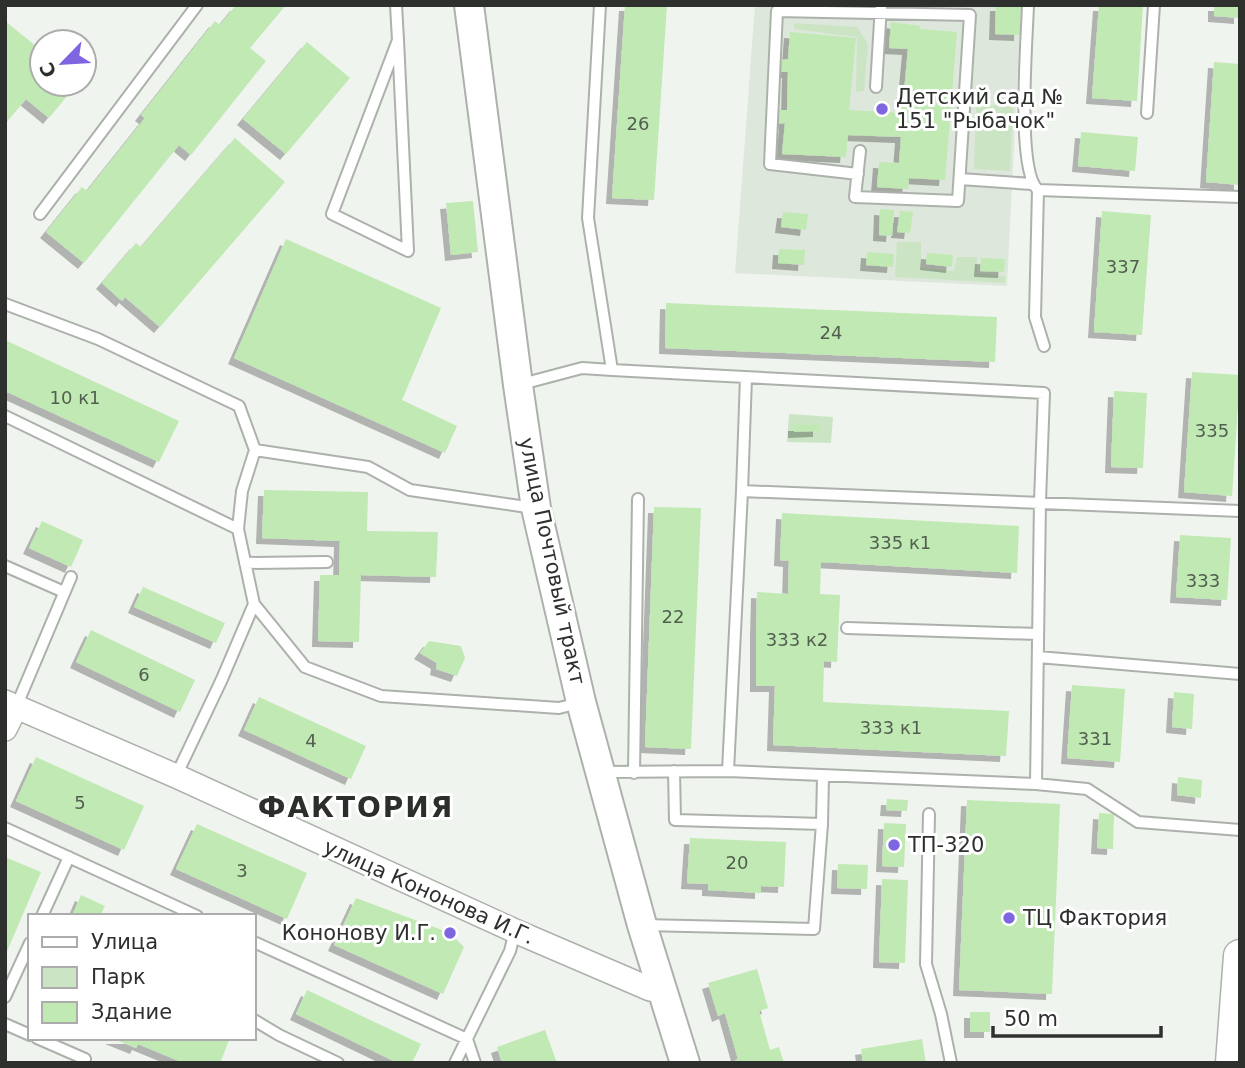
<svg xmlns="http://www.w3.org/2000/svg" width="1245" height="1068" font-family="'DejaVu Sans',sans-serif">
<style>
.built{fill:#dee7dc}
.green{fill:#cbe5c4}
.building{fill:#c0e9b4;filter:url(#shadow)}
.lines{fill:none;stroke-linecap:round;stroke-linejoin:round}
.service-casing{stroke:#adb1ac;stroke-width:14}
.minor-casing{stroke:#adb1ac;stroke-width:26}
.tertiary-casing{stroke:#adb1ac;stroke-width:32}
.secondary-casing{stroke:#adb1ac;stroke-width:35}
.service{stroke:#fff;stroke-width:10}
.minor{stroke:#fff;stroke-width:23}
.tertiary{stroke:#fff;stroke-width:28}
.secondary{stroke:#fff;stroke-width:32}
.poi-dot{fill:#7e66e1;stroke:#fff;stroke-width:2.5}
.labels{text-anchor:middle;stroke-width:6;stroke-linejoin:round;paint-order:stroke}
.number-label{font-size:18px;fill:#525e50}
.poi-label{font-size:21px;fill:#2e302e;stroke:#fff;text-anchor:start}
.street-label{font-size:21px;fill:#2e302e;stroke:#fff}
.district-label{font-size:28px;font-weight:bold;letter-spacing:2px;fill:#2b2e2a;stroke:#fff}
</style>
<defs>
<filter id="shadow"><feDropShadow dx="-6" dy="6" stdDeviation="0" flood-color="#0004"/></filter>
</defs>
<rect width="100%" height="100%" fill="#f0f4ee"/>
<path class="built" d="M755,5H1021L1007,286L735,273Z"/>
<path class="green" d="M794,23L857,27L868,44L864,91L856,92L857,37L794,29Z
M976,105L1013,106L1010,171L974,169Z
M897,242H921V268L954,271L957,257H977V273L1005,276V283L895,277Z
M789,414L833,417L831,443L787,442Z"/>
<path class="building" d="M236,5H286L250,48L266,61L191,155L179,145L84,263L46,232L82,187L87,191L145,118L141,115L215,21L220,25Z
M625,5H667L654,200L612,198Z
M996,5H1021L1020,35L995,34Z
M1099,5H1143L1137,101L1092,98Z
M1214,5H1240V18L1214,16Z
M5,21L42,51V84H77L49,118L26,99L5,124Z
M891,22L920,26V29L957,32L945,180L909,178L908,189L877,187L879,162L899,163L901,137L848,135L846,157L782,154L785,123L778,124L779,110H787L788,72H781L782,60L788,59L790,32L856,38L849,110L902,113L908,49L889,48Z
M307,42L350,78L286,154L243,119Z
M1214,62L1240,64V185L1206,182Z
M1081,132L1138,137L1135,171L1078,166Z
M235,138L285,182L160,327L125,297L122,301L102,283L136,243L141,247Z
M473,201L478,252L451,255L446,203Z
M880,209L894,210L892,236L879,235Z
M900,211L913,212L910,233L897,232Z
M1102,211L1151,215L1142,335L1094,332Z
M783,212L808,214L806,230L781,227Z
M286,239L441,308L402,400L457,426L445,453L234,358Z
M779,249L805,250L804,265L778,263Z
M867,252L894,254L893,267L866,265Z
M927,253L953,255L952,267L926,264Z
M981,258L1005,259L1004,272L980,271Z
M666,303L997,317L995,362L665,348Z
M5,340L179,421L159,462L5,391Z
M1192,372L1240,375L1232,496L1184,492Z
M1114,391L1147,393L1143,468L1111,467Z
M794,425H819V431L794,432Z
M264,490L368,492L367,531L438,532L436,577L361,575L359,642L318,641L320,575H339L340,541L262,538Z
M654,507L701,508L691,749L645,747Z
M782,513L1019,526L1017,573L821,562L820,594L840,595L837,662L824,661L823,702L1009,711L1006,756L773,745L775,686H756V631L757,592L788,594L789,561L780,560Z
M42,521L83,540L71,567L29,548Z
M1180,535L1231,538L1227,600L1176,597Z
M143,587L225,623L216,643L134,607Z
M91,630L195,680L180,712L76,662Z
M429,641L461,646L465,658L457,676L436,669L437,663L420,653Z
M1072,685L1125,689L1120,762L1067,758Z
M1174,692L1194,694L1192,729L1172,727Z
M259,697L366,746L351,779L244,730Z
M36,757L144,806L124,850L16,801Z
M1178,777L1202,780L1201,798L1177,795Z
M887,799L908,800L907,811L886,810Z
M967,800L1060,804L1052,994L959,990Z
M1099,813L1114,814L1113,849L1097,848Z
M884,823L906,824L904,867L882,866Z
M197,824L307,873L287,919L176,869Z
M690,838L786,842L784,887L761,886V893L708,890V884L687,883Z
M5,857L41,872L5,956Z
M838,864L868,865L867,889L837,888Z
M882,879L908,880L905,963L879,962Z
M81,895L105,906L100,916H72Z
M356,898L450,933L464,947L443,994L334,945Z
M757,969L768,1008L759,1011L770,1050L779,1047L784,1063H730L738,1059L725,1013L718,1016L708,983Z
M307,990L421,1044L412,1063H398L296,1014Z
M970,1012H990V1032H970Z
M545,1030L557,1063H502L497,1047Z
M111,1038H230L220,1063H178L179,1061L138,1044L136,1048Z
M922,1039L926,1063H863L861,1049Z"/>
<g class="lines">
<g class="service-casing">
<path id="service" d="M396,5L398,40L408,251L332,214L398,40
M1028,5C1027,39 1016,170 1038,190L1035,317L1044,346
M876,87L881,5
M1147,113L1154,5
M858,174L770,164L777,11L970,15L958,201L855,197L860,151
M960,179L1032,184
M1038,190L1240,197
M40,214L197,5
M5,304L98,339L239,406L255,450L368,467L410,490L534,508
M518,385L582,368L612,370L588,218L600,5
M5,416L238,529L242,491L255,450
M742,491L746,377
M245,563L327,562
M5,566L64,592
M254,604L305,667L381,696L559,708L579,703
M847,628L1037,634
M1038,657L1240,674
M16,707L71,577
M674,771L675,820L822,824L823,776
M728,771L742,491L1240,511
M603,772L728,771L1036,784L1040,501L1044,393L612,370
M634,773L638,499
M176,776L222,679L254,604L238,529
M1036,784L1087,789L1138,822L1240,830
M929,814L926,964L941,1014L951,1063
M5,828L197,916
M42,916L69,857
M643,925L814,929L822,824
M254,942L467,1039L475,1063
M5,997L30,943
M254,1020L279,1035L338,1063
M5,1024L30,1035
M37,1038L85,1059L83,1063
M455,1063L510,951L515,931"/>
</g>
<g class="minor-casing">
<path id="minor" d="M5,702L176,776L515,931L650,989L663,990
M5,729L16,707"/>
</g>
<g class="tertiary-casing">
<path id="tertiary" d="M469,5L518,385L536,508L581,702L642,925L685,1063"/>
</g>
<g class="secondary-casing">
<path id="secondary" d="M1232,1063L1240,956"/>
</g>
<use href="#service" class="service"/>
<use href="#minor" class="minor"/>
<use href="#tertiary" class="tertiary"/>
<use href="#secondary" class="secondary"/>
</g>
<g class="poi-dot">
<circle cx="882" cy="109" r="7"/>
<circle cx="894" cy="845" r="7"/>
<circle cx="1009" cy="918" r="7"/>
<circle cx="450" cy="933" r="7"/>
</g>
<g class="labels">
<g class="number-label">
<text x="638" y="130">26</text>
<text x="1123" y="273">337</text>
<text x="831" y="339">24</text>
<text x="75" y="404">10 к1</text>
<text x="1212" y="437">335</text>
<text x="900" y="549">335 к1</text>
<text x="1203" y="587">333</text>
<text x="673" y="623">22</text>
<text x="797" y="646">333 к2</text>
<text x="144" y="681">6</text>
<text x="891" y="734">333 к1</text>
<text x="1095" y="745">331</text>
<text x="311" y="747">4</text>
<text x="80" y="809">5</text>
<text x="737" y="869">20</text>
<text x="242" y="877">3</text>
</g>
<g class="poi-label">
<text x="896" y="104">Детский сад №<tspan x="896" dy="24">151 "Рыбачок"</tspan></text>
<text x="908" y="852">ТП-320</text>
<text x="1023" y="925">ТЦ Фактория</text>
<text x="436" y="940" text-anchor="end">Кононову И.Г.</text>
</g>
<g class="street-label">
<text transform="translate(552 561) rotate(78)" y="7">улица Почтовый тракт</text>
<text transform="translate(429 892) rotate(24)" y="7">улица Кононова И.Г.</text>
</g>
<g class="district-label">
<text x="356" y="817">ФАКТОРИЯ</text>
</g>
</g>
<rect width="1245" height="1068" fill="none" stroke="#2e302e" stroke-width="14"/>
<rect x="28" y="914" width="228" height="126" fill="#ffffff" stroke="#abacab" stroke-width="2"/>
<rect x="42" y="937" width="35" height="10" fill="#ffffff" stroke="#abacab" stroke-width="2"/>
<text x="91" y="949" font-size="21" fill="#2e302e">Улица</text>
<rect x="42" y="967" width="35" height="21" fill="#cbe5c4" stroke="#abacab" stroke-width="2"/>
<text x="91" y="984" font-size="21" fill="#2e302e">Парк</text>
<rect x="42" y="1002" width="35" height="21" fill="#c0e9b4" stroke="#abacab" stroke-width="2"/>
<text x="91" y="1019" font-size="21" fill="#2e302e">Здание</text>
<g transform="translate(63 63) rotate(245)"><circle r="33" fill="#ffffff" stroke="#abacab" stroke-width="2"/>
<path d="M0-5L12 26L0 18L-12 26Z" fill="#7e66e1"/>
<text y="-10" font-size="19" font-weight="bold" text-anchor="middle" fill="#2e302e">С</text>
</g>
<path d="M993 1026v10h168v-10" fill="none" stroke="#2e302e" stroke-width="3.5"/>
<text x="1004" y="1026" font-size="21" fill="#2e302e" stroke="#ffffff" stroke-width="5" paint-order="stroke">50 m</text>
</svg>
